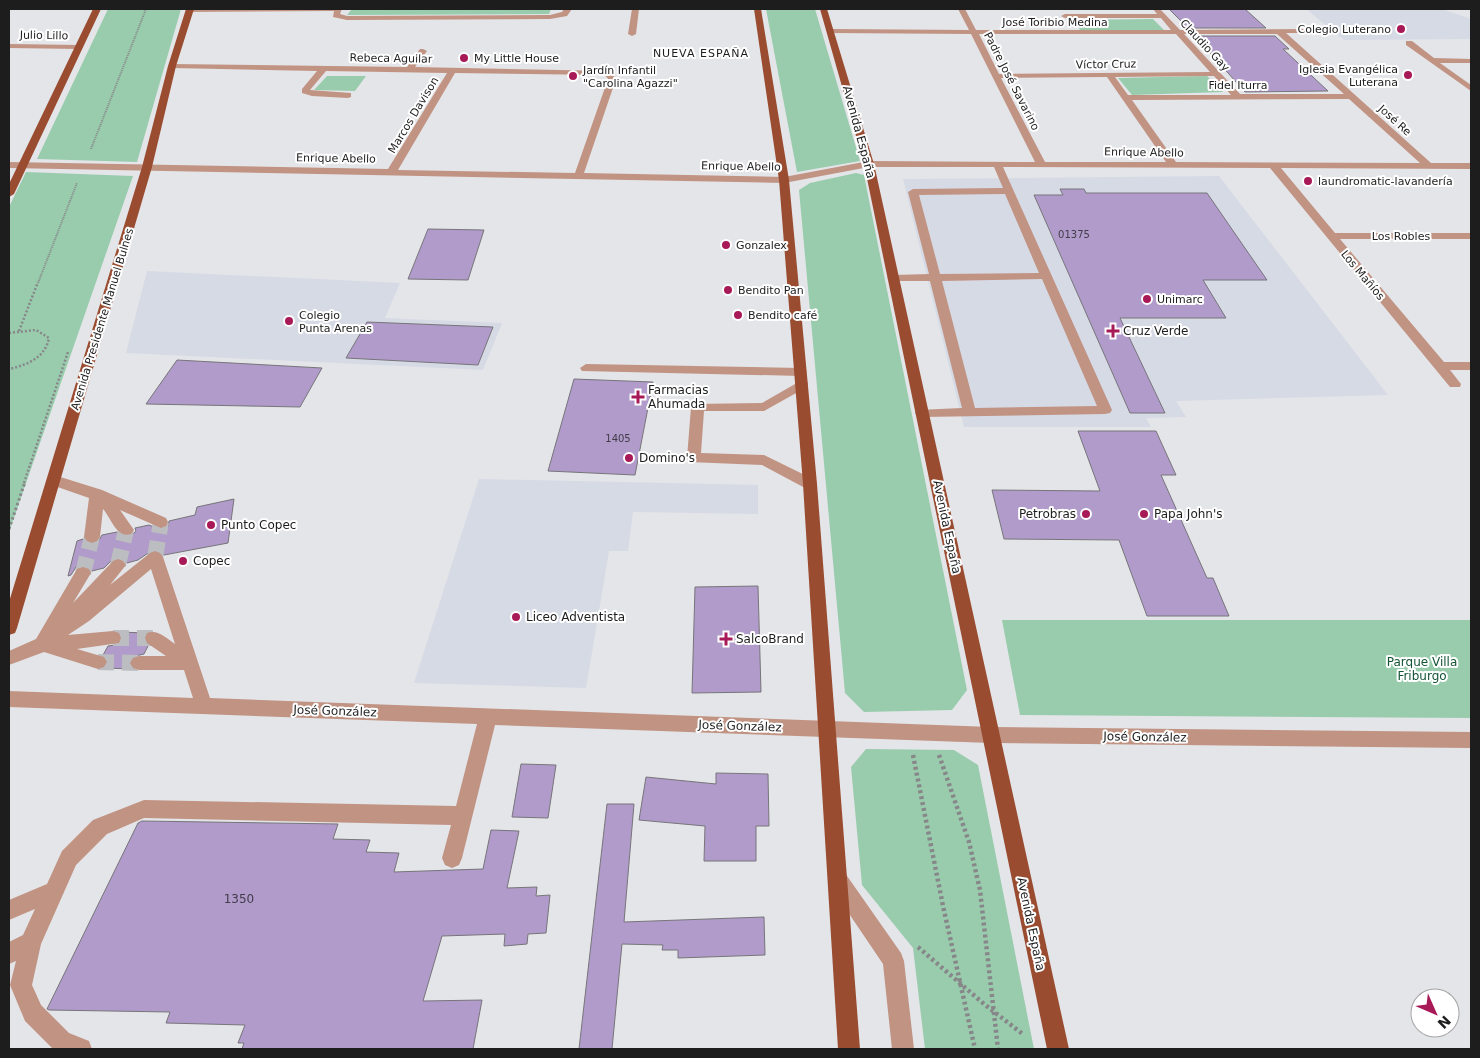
<svg xmlns="http://www.w3.org/2000/svg" width="1480" height="1058" font-family="'DejaVu Sans',sans-serif">
<style>
.built{fill:#d6dae5}
.green{fill:#99ccad}
.building{fill:#b09bcb;stroke:#777579}
.lines{fill:none;stroke-linecap:round;stroke-linejoin:round}
.minor-tunnel{stroke:#bcbdc0;stroke-width:16;stroke-dasharray:16 8;stroke-linecap:butt}
.path-far3{stroke:#87878a;stroke-width:2;stroke-dasharray:1 1;stroke-linecap:butt}
.path-far2{stroke:#87878a;stroke-width:2.5;stroke-dasharray:2 2;stroke-linecap:butt}
.path-far1{stroke:#87878a;stroke-width:3;stroke-dasharray:2.5 2.5;stroke-linecap:butt}
.path{stroke:#87878a;stroke-width:4.5;stroke-dasharray:3 3;stroke-linecap:butt}
.minor{fill:#c19383;fill-rule:evenodd}
.major{fill:#9a4c30;fill-rule:evenodd}
.poi-dot{fill:#a81957;stroke:#fff;stroke-width:2}
.labels{text-anchor:middle;stroke-width:4;stroke-linejoin:round;paint-order:stroke}
.number-label{font-size:10px;fill:#423c49}
.far-street-label{font-size:11px;fill:#1d1d1e;stroke:#fff}
.far-poi-label{font-size:11px;fill:#1d1d1e;stroke:#fff;text-anchor:start}
.far-neighbourhood-label{font-size:11px;letter-spacing:1px;fill:#1d1d1e;stroke:#fff}
.street-label{font-size:12px;fill:#1d1d1e;stroke:#fff}
.poi-label{font-size:12px;fill:#1d1d1e;stroke:#fff;text-anchor:start}
.park-label{font-size:12px;fill:#145435;stroke:#fff}
.near-number-label{font-size:12px;fill:#423c49}
</style>
<rect width="100%" height="100%" fill="#e4e5e9"/>
<path class="built" d="M1306,9H1442L1471,19V39L1344,40Z
M1219,176L1388,395L1176,401L1186,417L1146,418L1151,427H964L903,179Z
M147,271L400,283L385,318L502,323L483,370L126,353Z
M479,479L758,485V514L633,512L628,551H609L586,688L414,683Z"/>
<path class="green" d="M108,9H181L137,162L37,159Z
M352,9H551L549,14L347,15Z
M766,9H815L860,161L797,172Z
M1153,19L1164,30H1080L1074,20Z
M327,76H366L355,91L314,90Z
M1207,76L1223,92L1132,95L1118,78Z
M26,172L133,176L9,532V207Z
M856,173L864,175L967,690L952,710L864,712L845,693L799,190L810,183Z
M1002,620H1471V718L1020,715Z
M866,749L954,750L978,765L1034,1049H925L913,948L862,885L851,767Z"/>
<path class="building" d="M1169,9H1245L1266,28H1188Z
M1195,36H1275L1289,49H1283L1328,91L1245,92Z
M1060,189H1084L1086,193H1207L1267,280H1203L1226,318H1120L1165,413H1130L1034,195H1063Z
M428,229L484,230L468,280L408,279Z
M367,322L493,327L478,365L346,358Z
M177,360L322,368L300,407L146,404Z
M574,379L653,382L635,475L548,471Z
M1078,431H1156L1176,475H1161L1207,578H1213L1229,616H1147L1119,540L1004,539L992,490L1100,491Z
M234,499L228,543L164,555L154,549L138,560L127,563L124,559L117,557L112,560L104,568L92,571L90,567L82,565L76,567L71,575L68,576L77,541L83,539L86,543L93,545L98,542L102,535L117,532L126,537L131,536L136,531L135,528L149,525L162,530L168,527L169,521L195,515L197,507Z
M758,586L761,692L692,693L695,587Z
M121,632L145,633L143,639L148,646L144,654L131,657L128,664L132,669L105,668L109,661L103,655L108,646L121,644L123,639Z
M521,764L556,765L548,818L512,817Z
M716,773L768,774L769,826H756V861H704L705,826L639,820L646,777L716,784Z
M607,804H634L624,922L764,917L765,955L678,958V950H662L663,945L622,944L612,1049H579Z
M142,821L338,824L333,839L370,840L366,852L399,853L394,872L483,869L491,830L519,831L507,888L537,887L536,896L550,895L546,933L528,934L527,944L504,946L505,934L442,936L423,1001L482,1000L473,1049H242L244,1043H238L245,1025L166,1023L170,1012L49,1010L47,1009L138,823Z"/>
<g class="lines">
<path class="minor-tunnel" d="M155,557L161,522
M118,565L126,530
M83,573L92,537
M113,638H153
M98,662L139,663"/>
<path class="path-far3" d="M91,149L146,9
M38,283L77,183"/>
<path class="path-far2" d="M19,331L38,282
M9,333L36,330L49,338C45,358 27,365 9,369
M24,483L68,352"/>
<path class="path-far1" d="M9,529L25,482"/>
<path class="path" d="M913,755L943,906L975,1049
M939,755L969,842L980,890L998,1049
M918,947L984,1004L1024,1035"/>
<path class="minor" d="M186,9H342L340,14L347,16L550,15L562,12L564,9H572L567,16L550,19L347,20L333,17L334,11L189,12H186Z
M632,9H639L636,34L632,36L628,34Z
M958,9H965L976,30H1171L1161,18H1065L1061,16L1065,14H1157L1153,9H1160L1180,30L1317,29L1318,31L1314,33H1286L1431,163H1471V169L1281,168L1335,233H1471V239H1340L1444,362H1471V370H1450L1461,384L1460,387H1450L1270,168L1003,167L1112,410L1110,413L1105,414L922,417L917,416L915,413L917,410L962,408L930,281H893L887,278L893,275L929,274L908,192L913,189L1003,188L994,167H869L784,183L9,168V162L388,169L447,73L326,71L310,90L351,93V97L348,98L312,96L302,93V89L317,71L172,68L168,66L172,64L407,67L420,49H423L427,51L415,67L610,71L616,79L584,173L784,177L869,161L1035,162L971,34L831,33L827,31L831,29L969,30ZM979,34H1176L1210,72L999,74ZM1184,34H1277L1344,94H1240ZM455,73L605,75L608,79L575,173L398,170ZM1214,76L1231,95H1128L1115,77ZM1107,77L1166,162H1045L1001,78ZM1349,99L1420,163L1176,162L1132,100ZM1005,194L1039,273L940,274L919,195ZM1042,279L1097,406L975,408L942,281Z
M1406,41H1412L1434,58L1471,59V63H1440L1471,85V91L1406,45Z
M9,44L79,45L83,47L79,49L9,48Z
M586,364L801,368L807,372L801,376L582,371L580,368Z
M802,380L807,381L808,384L807,387L764,411H704L701,453L764,455L815,480L817,484L815,488L810,489L805,488L762,465L689,462L687,458L691,407L693,404L762,403Z
M54,475L102,490L166,518L168,522L166,526L161,528L120,510L134,530L131,534C117,539 111,518 103,509L100,537L97,541L92,543L87,541L84,537L89,498L49,484L47,480L49,476Z
M155,551L160,553L163,557L210,698L991,727L1471,732V748L991,743L495,725L462,858L459,865L452,868L445,865L442,858L451,825L144,818L107,834L76,865L41,944L32,985L41,1005L69,1033L89,1041L92,1049H53L25,1021L10,985L16,961L9,964V942L23,935L35,909L9,920V900L47,884L62,851L93,820L144,800L456,806L477,724L9,707V691L193,698L184,670H139L133,668L130,663L133,658L139,656H166L147,643L145,638L147,633C158,629 166,638 175,644L151,569L89,621L68,635L113,631L119,633L121,638L119,643L77,649L104,657L107,662L104,667L98,669L44,652L9,665V651L36,639L77,569L83,567L89,569L91,573L73,603L113,561L118,559L123,561L126,565L110,585L150,553Z
M838,870L845,873L901,953L904,961L914,1049H892L883,964L831,887L828,880L831,873Z"/>
<path class="major" d="M93,9H101L14,194L9,197V184Z
M186,9H194L176,66L152,167L17,628L15,633L9,635V602L142,167L168,66Z
M754,9H761L789,180L817,484L860,1049H838L803,484L779,180Z
M820,9H827L874,164L1069,1049H1047L864,164Z"/>
</g>
<g class="poi-dot">
<circle cx="1401" cy="29" r="5"/>
<circle cx="464" cy="58" r="5"/>
<circle cx="1408" cy="75" r="5"/>
<circle cx="573" cy="76" r="5"/>
<circle cx="1308" cy="181" r="5"/>
<circle cx="726" cy="245" r="5"/>
<circle cx="728" cy="290" r="5"/>
<circle cx="1147" cy="299" r="5"/>
<circle cx="738" cy="315" r="5"/>
<circle cx="289" cy="321" r="5"/>
<path d="M1110.5 323.5h5v5h5v5h-5v5h-5v-5h-5v-5h5z"/>
<path d="M635.5 389.5h5v5h5v5h-5v5h-5v-5h-5v-5h5z"/>
<circle cx="629" cy="458" r="5"/>
<circle cx="1086" cy="514" r="5"/>
<circle cx="1144" cy="514" r="5"/>
<circle cx="211" cy="525" r="5"/>
<circle cx="183" cy="561" r="5"/>
<circle cx="516" cy="617" r="5"/>
<path d="M723.5 631.5h5v5h5v5h-5v5h-5v-5h-5v-5h5z"/>
</g>
<g class="labels">
<g class="number-label">
<text x="1074" y="238">01375</text>
<text x="618" y="442">1405</text>
</g>
<g class="far-street-label">
<text x="1055" y="26">José Toribio Medina</text>
<text transform="translate(44 35) rotate(1)" y="4">Julio Lillo</text>
<text transform="translate(1205 45) rotate(47)" y="4">Claudio Gay</text>
<text transform="translate(391 58) rotate(1)" y="4">Rebeca Aguilar</text>
<text transform="translate(1106 64) rotate(-1)" y="4">Víctor Cruz</text>
<text transform="translate(1012 81) rotate(63)" y="4">Padre José Savarino</text>
<text x="1238" y="89">Fidel Iturra</text>
<text transform="translate(413 115) rotate(-59)" y="4">Marcos Davison</text>
<text transform="translate(1395 120) rotate(42)" y="4">José Re</text>
<text transform="translate(1144 152) rotate(1)" y="4">Enrique Abello</text>
<text transform="translate(336 158) rotate(1)" y="4">Enrique Abello</text>
<text transform="translate(741 166) rotate(1)" y="4">Enrique Abello</text>
<text x="1401" y="240">Los Robles</text>
<text transform="translate(1363 275) rotate(50)" y="4">Los Mañíos</text>
<text transform="translate(102 319) rotate(-73)" y="4">Avenida Presidente Manuel Bulnes</text>
</g>
<g class="far-poi-label">
<text x="1391" y="33" text-anchor="end">Colegio Luterano</text>
<text x="474" y="62">My Little House</text>
<text x="1398" y="73" text-anchor="end">Iglesia Evangélica<tspan x="1398" dy="13">Luterana</tspan></text>
<text x="583" y="74">Jardín Infantil<tspan x="583" dy="13">"Carolina Agazzi"</tspan></text>
<text x="1318" y="185">laundromatic-lavandería</text>
<text x="736" y="249">Gonzalex</text>
<text x="738" y="294">Bendito Pan</text>
<text x="1157" y="303">Unimarc</text>
<text x="299" y="319">Colegio<tspan x="299" dy="13">Punta Arenas</tspan></text>
<text x="748" y="319">Bendito café</text>
</g>
<g class="far-neighbourhood-label">
<text x="701" y="57">NUEVA ESPAÑA</text>
</g>
<g class="street-label">
<text transform="translate(859 132) rotate(75)" y="4">Avenida España</text>
<text transform="translate(947 527) rotate(78)" y="4">Avenida España</text>
<text transform="translate(335 711) rotate(2)" y="4">José González</text>
<text transform="translate(740 726) rotate(2)" y="4">José González</text>
<text transform="translate(1145 737) rotate(1)" y="4">José González</text>
<text transform="translate(1031 924) rotate(78)" y="4">Avenida España</text>
</g>
<g class="poi-label">
<text x="1123" y="335">Cruz Verde</text>
<text x="648" y="394">Farmacias<tspan x="648" dy="14">Ahumada</tspan></text>
<text x="639" y="462">Domino's</text>
<text x="1076" y="518" text-anchor="end">Petrobras</text>
<text x="1154" y="518">Papa John's</text>
<text x="221" y="529">Punto Copec</text>
<text x="193" y="565">Copec</text>
<text x="526" y="621">Liceo Adventista</text>
<text x="736" y="643">SalcoBrand</text>
</g>
<g class="park-label">
<text x="1422" y="666">Parque Villa<tspan x="1422" dy="14">Friburgo</tspan></text>
</g>
<g class="near-number-label">
<text x="239" y="903">1350</text>
</g>
</g>
<rect width="1480" height="1058" fill="none" stroke="#1d1d1e" stroke-width="20"/>
<g transform="translate(1435 1013) rotate(135)"><circle r="24" fill="#ffffff" stroke="#a5a5a5"/>
<path d="M0-4L9 19L0 12L-9 19Z" fill="#a81957"/>
<text y="-8" font-size="14" font-weight="bold" text-anchor="middle" fill="#1d1d1e">N</text>
</g>
</svg>
